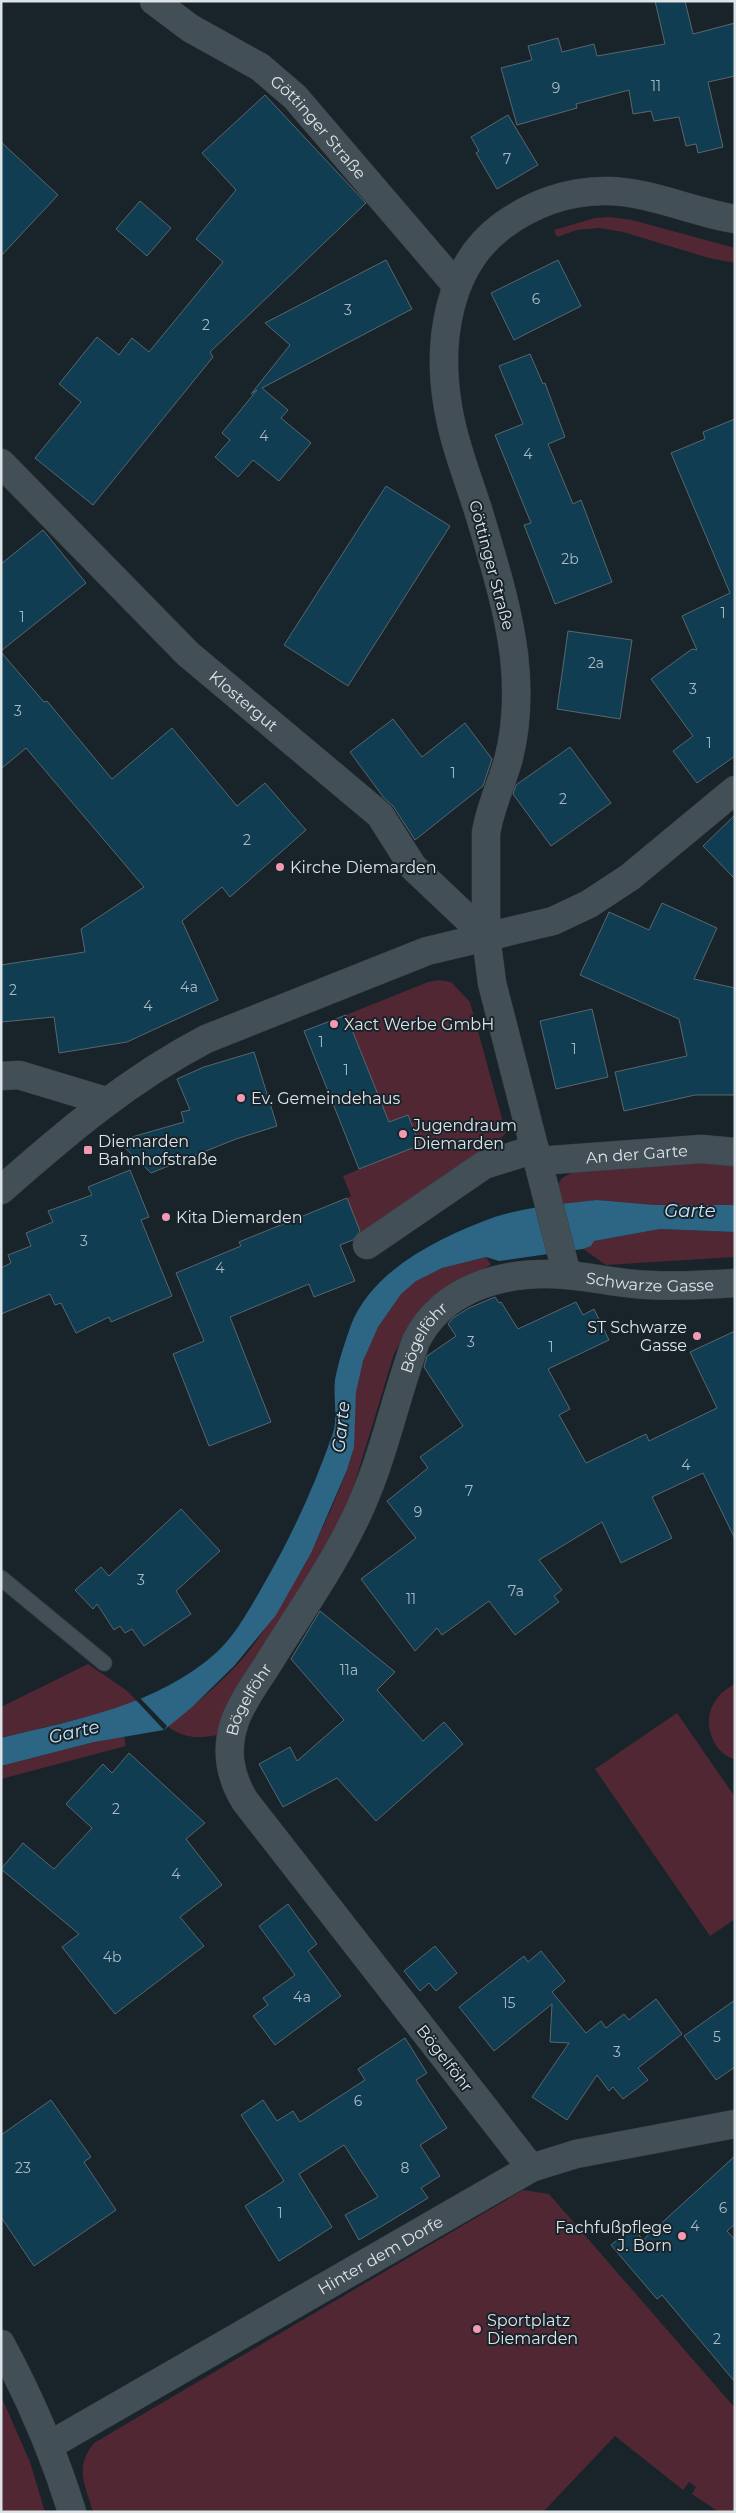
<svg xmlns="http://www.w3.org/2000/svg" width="736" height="2513" font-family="Montserrat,sans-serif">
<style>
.green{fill:#522734}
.water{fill:#2d6684}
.pier{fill:#19232a}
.building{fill:#113d53;stroke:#59666d}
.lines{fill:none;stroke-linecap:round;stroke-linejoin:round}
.service-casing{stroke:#384145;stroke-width:17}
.minor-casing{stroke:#384145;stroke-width:29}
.tertiary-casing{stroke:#384145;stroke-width:29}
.service{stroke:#434f56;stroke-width:15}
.minor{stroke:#434f56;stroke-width:28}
.tertiary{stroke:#434f56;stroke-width:28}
.poi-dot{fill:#f19ab1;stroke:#19232a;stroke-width:2}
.labels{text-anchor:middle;stroke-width:4;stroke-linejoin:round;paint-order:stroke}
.number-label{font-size:14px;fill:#aabac3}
.street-label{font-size:16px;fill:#dde4e8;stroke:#19232a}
.poi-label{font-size:16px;fill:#dde4e8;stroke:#19232a;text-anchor:start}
.water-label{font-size:18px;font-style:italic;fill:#c7e7fa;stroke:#19232a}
</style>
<rect width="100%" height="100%" fill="#19232a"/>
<path class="green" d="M610,217L632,220L735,248V263L709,258L623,232L599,228L577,230L557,237L554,230L595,218Z
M439,980L451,982L470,1002L506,1133L492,1147L362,1236L347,1198L351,1196L343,1176L420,1144L408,1115L389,1122L346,1015L428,982Z
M697,1161L735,1163V1205H655L597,1200L560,1205L555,1189L562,1178L575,1171Z
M660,1229L735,1232V1257L606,1265L583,1249L591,1246L594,1241Z
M486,1257L491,1265L448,1286L427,1301L411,1322L394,1354L352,1492L333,1533L217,1735C198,1739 183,1738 167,1726C198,1702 232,1675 255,1643C293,1590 324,1531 347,1470C357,1444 353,1419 356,1392C361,1355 384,1304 415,1281C435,1267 463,1263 486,1257Z
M88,1664L126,1690L137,1701L119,1709L1,1738V1707Z
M735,1684V1759C712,1753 702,1722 714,1703C719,1694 726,1689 735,1684Z
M677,1713L735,1797V1919L710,1936L595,1769Z
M124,1736L126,1746L1,1779V1766L94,1742Z
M523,2190L549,2194L735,2408V2512H719L692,2494L696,2487L689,2482L683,2490L615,2436L543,2512H93C85,2484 74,2468 94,2443Z
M1,2396L30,2462L45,2512H1Z"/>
<path class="water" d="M597,1200L655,1205H735V1232L660,1229L594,1241L591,1246L583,1249L499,1261L486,1257L442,1268L416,1281L401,1294L378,1327L363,1361L356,1392L354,1447L347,1470L311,1553L276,1615L234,1666L191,1708L164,1730L94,1742L1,1766V1738C77,1719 157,1706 217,1652C238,1633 255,1599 269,1575C294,1531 316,1482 333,1433C338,1417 333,1397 335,1380C338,1363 345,1342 351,1325C372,1270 440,1237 492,1218C520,1208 567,1203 597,1200Z"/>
<path class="pier" d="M139,1697L167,1726L164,1730L135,1699Z"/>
<path class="building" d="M655,1H685L693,34L735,23V76L708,82L723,147L698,153L696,144L686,146L679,117L654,121L651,111L633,114L629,90L576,104L577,108L517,125L501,68L532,60L528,46L558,38L562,52L594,44L597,56L665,44Z
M265,95L366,203L210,352L213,357L93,505L35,458L81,402L59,384L97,337L119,355L132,338L149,352L223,262L196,239L236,190L202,153Z
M508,115L538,165L497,189L476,153L479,151L471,137Z
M1,142L58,195L1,256Z
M140,201L171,228L147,256L116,229Z
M386,260L412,309L262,388L288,410L281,418L311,443L279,481L253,460L238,477L215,457L230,440L222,433L257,390L251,394L290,345L265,323Z
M558,260L581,306L514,340L491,293Z
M530,354L543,384L545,383L565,437L548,444L573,504L581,500L612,582L555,604L524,525L531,523L495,435L523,424L499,366Z
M735,419V756L697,783L673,751L693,736L651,679L692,649L697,650L682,616L730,593L671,453L705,439L703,432Z
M386,486L450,526L348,686L284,645Z
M43,530L86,583L1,651V564Z
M568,631L632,640L620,719L557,709Z
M1,652L44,702L47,701L112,779L172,728L237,806L265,783L306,830L230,897L222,887L182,921L218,1000L127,1042L59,1053L54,1017L1,1022V965L85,952L81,929L144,887L26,748L1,769Z
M393,719L422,757L465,723L492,759L483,786L415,840L393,806L384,798L350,752Z
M570,747L611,803L551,846L513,794L516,785Z
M735,815V879L703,846Z
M662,903L717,928L694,979L735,988V1095H695L624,1111L615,1072L687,1056L679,1019L580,975L609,912L649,930Z
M592,1009L608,1077L556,1089L540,1021Z
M346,1015L389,1122L408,1115L420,1145L359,1169L304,1031Z
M254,1052L277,1126L236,1139L151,1173L118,1141L184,1122L181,1112L190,1110L177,1079L204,1067Z
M130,1170L149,1217L141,1220L172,1296L111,1322L109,1317L76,1333L61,1303L55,1305L50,1294L1,1314V1268L11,1263L8,1255L31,1246L26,1233L53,1222L48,1211L92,1195L88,1187Z
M347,1198L360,1231L353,1240L340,1245L355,1281L314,1297L309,1284L230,1317L271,1422L209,1446L173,1354L204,1341L176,1273L241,1246L239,1242Z
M495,1297L499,1303L501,1302L518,1329L576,1302L583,1315L594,1309L609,1340L548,1369L570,1409L559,1415L586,1463L646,1434L649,1441L717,1408L690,1352L735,1331V1539L703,1473L652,1497L672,1538L621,1563L602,1522L539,1560L562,1590L554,1596L559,1602L515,1635L489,1601L442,1635L437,1628L415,1651L361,1579L416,1538L387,1501L428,1468L420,1457L463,1426L424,1367L427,1356L456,1336L448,1324L453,1318L469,1308Z
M181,1509L220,1551L176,1591L191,1614L144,1646L132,1629L125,1633L120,1626L114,1630L97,1604L93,1609L75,1590L101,1567L109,1576Z
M320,1611L395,1672L377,1690L423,1741L444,1722L463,1744L376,1821L337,1778L283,1807L259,1764L290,1747L297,1761L344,1720L291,1659Z
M129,1753L205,1823L186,1839L222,1885L180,1917L204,1946L115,2014L62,1947L79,1934L1,1869L23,1843L54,1869L92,1828L66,1804L103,1764L112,1773Z
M288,1904L317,1944L308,1951L341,1996L275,2045L253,2016L268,2005L263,1998L295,1975L259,1926Z
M435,1946L457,1973L436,1991L429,1983L420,1991L404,1971Z
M541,1951L565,1981L552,1992L586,2033L601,2021L606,2028L624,2014L629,2020L656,1999L682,2034L638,2068L648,2080L623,2099L613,2087L609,2091L597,2075L567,2120L532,2097L569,2043L550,2042L552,2004L494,2051L459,2007L524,1956L528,1962Z
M735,2000V2067L716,2080L684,2036Z
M405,2038L427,2073L416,2080L447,2128L420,2145L440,2176L421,2188L428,2198L359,2240L345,2215L378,2197L344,2145L299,2174L332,2227L279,2261L245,2206L284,2181L241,2115L263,2100L277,2121L293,2111L300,2122L365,2080L358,2069Z
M51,2100L91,2157L84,2162L116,2210L34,2266L1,2217V2135Z
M735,2156V2224L727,2231L735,2240V2382L662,2295L657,2299L611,2245L633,2227L643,2240Z"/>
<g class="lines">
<g class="service-casing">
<path id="service" d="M1,1578L104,1663"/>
</g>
<g class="minor-casing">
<g id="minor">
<path id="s1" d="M154,1L190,28L260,67L295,97L456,285"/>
<path id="s2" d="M1,463L188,654L380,815L413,867L486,936L492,983L567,1275"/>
<path d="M1,1076L19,1075L105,1101"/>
<path id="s3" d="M538,1161L701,1149L735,1152"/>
<path d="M367,1245L484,1165L535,1149"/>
<path id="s4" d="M531,2168L245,1801C229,1775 225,1750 235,1721C243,1699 259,1679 271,1659C299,1614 330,1570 353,1523C382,1466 394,1401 416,1341C444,1285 509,1270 567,1275C590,1277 612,1282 635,1284C668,1287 702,1285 735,1283"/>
<path id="s5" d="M50,2445L531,2168L576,2154L735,2124"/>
</g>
</g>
<g class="tertiary-casing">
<path id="tertiary" d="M486,936V833C490,808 501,785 508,761C517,727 518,690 514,655C508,607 493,560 479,513C468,478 454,444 448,407C437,343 447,267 502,226C532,204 568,191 605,191C649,191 692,212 735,219
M1,1190C67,1132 128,1080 206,1039L427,951L553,921L589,904L630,877L735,790
M1,2344C30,2398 54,2453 72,2512"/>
</g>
<use href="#service" class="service"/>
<use href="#minor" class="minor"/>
<use href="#tertiary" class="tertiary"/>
</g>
<g class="poi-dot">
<circle cx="280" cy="867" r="5"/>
<circle cx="334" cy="1024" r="5"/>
<circle cx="241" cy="1098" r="5"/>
<circle cx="403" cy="1134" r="5"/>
<rect x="83" y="1145" width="10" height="10" rx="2.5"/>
<circle cx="166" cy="1217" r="5"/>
<circle cx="697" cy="1336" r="5"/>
<circle cx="682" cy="2236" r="5"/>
<circle cx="477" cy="2329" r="5"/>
</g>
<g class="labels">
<g class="number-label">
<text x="656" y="91">11</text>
<text x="556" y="93">9</text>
<text x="507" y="164">7</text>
<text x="536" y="304">6</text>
<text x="348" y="315">3</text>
<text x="206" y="330">2</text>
<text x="264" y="441">4</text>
<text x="528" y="459">4</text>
<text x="570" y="564">2b</text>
<text x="723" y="618">1</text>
<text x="22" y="622">1</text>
<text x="596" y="668">2a</text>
<text x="693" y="694">3</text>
<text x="18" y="716">3</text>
<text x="709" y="748">1</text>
<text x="453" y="778">1</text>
<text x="563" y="804">2</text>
<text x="247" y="845">2</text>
<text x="189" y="992">4a</text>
<text x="13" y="995">2</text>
<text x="148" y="1011">4</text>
<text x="321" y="1047">1</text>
<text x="574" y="1054">1</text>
<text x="346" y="1075">1</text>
<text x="84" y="1246">3</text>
<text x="220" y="1273">4</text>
<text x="471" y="1347">3</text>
<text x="551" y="1352">1</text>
<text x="686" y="1470">4</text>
<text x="469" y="1496">7</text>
<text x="418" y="1517">9</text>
<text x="141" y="1585">3</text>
<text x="516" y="1596">7a</text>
<text x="411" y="1604">11</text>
<text x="349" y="1675">11a</text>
<text x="116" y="1814">2</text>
<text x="176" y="1879">4</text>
<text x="112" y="1962">4b</text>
<text x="302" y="2002">4a</text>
<text x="509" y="2008">15</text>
<text x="717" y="2042">5</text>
<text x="617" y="2057">3</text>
<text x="358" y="2106">6</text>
<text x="23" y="2173">23</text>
<text x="405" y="2173">8</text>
<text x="723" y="2213">6</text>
<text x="280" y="2218">1</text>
<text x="695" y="2231">4</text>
<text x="717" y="2344">2</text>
</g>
<g class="street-label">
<text dy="6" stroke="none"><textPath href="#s1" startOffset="209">Göttinger Straße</textPath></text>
<text transform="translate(492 565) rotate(75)" y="6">Göttinger Straße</text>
<text dy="6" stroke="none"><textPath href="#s2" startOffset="340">Klostergut</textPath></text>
<text dy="6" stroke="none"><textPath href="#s3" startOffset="99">An der Garte</textPath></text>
<text dy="6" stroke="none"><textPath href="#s4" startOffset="1231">Schwarze Gasse</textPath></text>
<text dy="6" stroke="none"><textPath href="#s4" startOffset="979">Bögelföhr</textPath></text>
<text dy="6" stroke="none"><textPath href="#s4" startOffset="574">Bögelföhr</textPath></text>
<text transform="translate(445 2058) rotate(52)" y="6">Bögelföhr</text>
<text dy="6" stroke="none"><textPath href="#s5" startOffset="381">Hinter dem Dorfe</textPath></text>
</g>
<g class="poi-label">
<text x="290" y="873">Kirche Diemarden</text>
<text x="344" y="1030">Xact Werbe GmbH</text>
<text x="251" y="1104">Ev. Gemeindehaus</text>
<text x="413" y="1131">Jugendraum<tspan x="413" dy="18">Diemarden</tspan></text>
<text x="98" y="1147">Diemarden<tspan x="98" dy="18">Bahnhofstraße</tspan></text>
<text x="176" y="1223">Kita Diemarden</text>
<text x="687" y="1333" text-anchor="end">ST Schwarze<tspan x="687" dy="18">Gasse</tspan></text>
<text x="672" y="2233" text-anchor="end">Fachfußpflege<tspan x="672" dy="18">J. Born</tspan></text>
<text x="487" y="2326">Sportplatz<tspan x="487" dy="18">Diemarden</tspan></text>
</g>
<g class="water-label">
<text x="690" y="1217">Garte</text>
<text transform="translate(341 1427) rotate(-84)" y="6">Garte</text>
<text transform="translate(74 1732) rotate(-13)" y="6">Garte</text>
</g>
</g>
<rect width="736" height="2513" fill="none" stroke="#dde4e8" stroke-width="5"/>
</svg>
